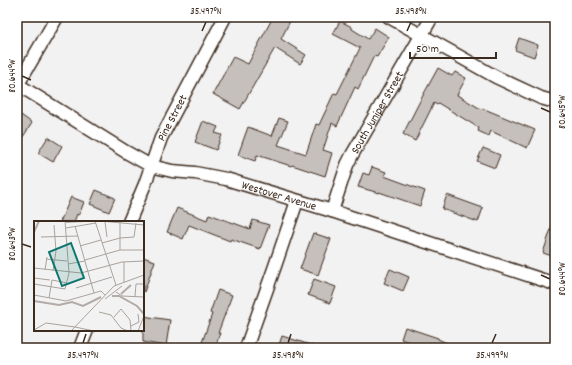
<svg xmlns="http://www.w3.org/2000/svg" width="572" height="365" font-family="Dekko,sans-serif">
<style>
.building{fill:#c6c0bd;stroke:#3b2a1e}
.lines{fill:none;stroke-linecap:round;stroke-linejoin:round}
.minor-casing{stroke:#3b2a1e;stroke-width:15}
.minor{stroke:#fff;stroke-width:12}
.ticks{fill:none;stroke:#3b2a1e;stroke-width:1.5}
.labels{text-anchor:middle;stroke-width:3;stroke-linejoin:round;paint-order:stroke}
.street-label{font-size:12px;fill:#3b2a1e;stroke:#fff}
.inset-river{fill:none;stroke:#b2aba7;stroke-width:2}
.inset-road{fill:none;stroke:#a9a29d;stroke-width:1}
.view{fill:#0f766e;fill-opacity:0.15;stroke:#0f766e;stroke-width:2}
.inset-edge{fill:none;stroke:#3b2a1e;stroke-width:2}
.neatline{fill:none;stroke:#3b2a1e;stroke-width:1.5}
.ticks-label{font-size:10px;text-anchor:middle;fill:#3b2a1e}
</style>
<rect width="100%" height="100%" fill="#f3f2f2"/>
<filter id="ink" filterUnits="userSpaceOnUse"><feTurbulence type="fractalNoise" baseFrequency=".025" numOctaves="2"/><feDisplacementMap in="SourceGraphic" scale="8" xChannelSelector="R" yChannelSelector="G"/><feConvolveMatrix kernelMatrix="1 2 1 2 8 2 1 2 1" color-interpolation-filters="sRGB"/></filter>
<g filter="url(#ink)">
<path class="building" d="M273,17H292L281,39L306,55L300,64L275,48L240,109L213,94L233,57L248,64Z
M340,21L352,27V29L368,39L375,28L389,37L377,57L374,56L358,89L355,87L337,126L332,123L323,150L332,153L325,176L292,165L291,166L257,155L255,161L238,155L248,127L272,136L279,118L288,121L278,145L306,154L316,124L319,125L334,93L337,94L360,48L333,34Z
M519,38L538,45L534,57L515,50Z
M438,68L452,76L455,72L466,78L457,95L481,109L482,108L535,130L527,148L491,131L489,136L478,131L479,128L438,103L437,105L434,103L415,141L403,134L421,99Z
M21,115L32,123L17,146V121Z
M203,121L218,127L215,133L222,135L216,150L195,142Z
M48,137L62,146L53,162L38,153Z
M483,148L500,155L495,168L477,161Z
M372,167L386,172L384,176L425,191L420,206L379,192V193L358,187L363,173L369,175Z
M96,190L115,198L109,212L90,204Z
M447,195L483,208L478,222L442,209Z
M71,197L84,202L79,215L77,214L74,222H60Z
M177,208L207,220L209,214L250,229L253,220L269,225L260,249L231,239L230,241L189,225L183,239L167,232Z
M553,223H555V257L543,253Z
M313,233L331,239L318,275L300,269Z
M143,257L155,261L144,292L143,291Z
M390,269L409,277L403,291L384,283Z
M314,279L336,287L330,303L308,295Z
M218,290L232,295L218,333H220L215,348H200L212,314L210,313Z
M143,316L170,320L166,346L143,342Z
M405,327L438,338V339L458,348H425L401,339Z
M282,336L314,346V348H278Z"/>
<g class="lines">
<g class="minor-casing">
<g id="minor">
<path d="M389,17L496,77L541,98L555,102"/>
<path id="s1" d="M17,84L126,152L151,166L172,171L195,173L226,179L332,211L555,284"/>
<path d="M18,84L57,17"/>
<path id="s2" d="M332,211L347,165L352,155L432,17"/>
<path id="s3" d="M129,222L145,184L161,138L225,17"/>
<path d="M80,348L87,330"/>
<path d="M246,348L275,266L297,201"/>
</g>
</g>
<use href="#minor" class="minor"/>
</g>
</g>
<path class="ticks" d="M202,31L206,22M407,31L411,22M22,76L31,80M541,108L550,112M22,244L31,247M541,275L550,279M83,343L86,334M288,343L291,334M492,343L496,334"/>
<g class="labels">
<g class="street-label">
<text dy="4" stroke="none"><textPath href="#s2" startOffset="109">South Juniper Street</textPath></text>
<text dy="4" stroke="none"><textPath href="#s3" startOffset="113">Pine Street</textPath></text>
<text dy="4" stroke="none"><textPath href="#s1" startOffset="289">Westover Avenue</textPath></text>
</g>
</g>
<g transform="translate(34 221)">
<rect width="110" height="110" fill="#f3f2f2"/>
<path class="inset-river" d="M32,1L50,0M0,11L5,0M87,73L97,64M78,75H85L103,85L110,93M0,80L25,84L38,81L49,85L67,76"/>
<path class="inset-road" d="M61,0L82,64M66,0L110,4M71,1L73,16M41,5L60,72M32,7L62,2M7,16L44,15M68,22L86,17L100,16L102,2M46,25L67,19M86,29V0M12,38L33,40M51,39L86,29H110M34,43L51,40M0,47L47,52L88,41L110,40M11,49L13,36M19,50L22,30L20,4M0,57L16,59M90,61V41M0,63L31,68L35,52L31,0M42,67L78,56M82,71L88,75L110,76M0,74L32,80L67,70L71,74M101,75L102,63H110M15,77L18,59L33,62M71,78L88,65M65,91L77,94L87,107L94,110M80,96L87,88L96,99L97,110M97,105L105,101L104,93M41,106L60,110M0,109L12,102L41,106M37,110L80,65L110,54M104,110L110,95"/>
<path class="view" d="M37,22L50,57L28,65L15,31Z"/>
<rect width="110" height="110" class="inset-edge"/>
</g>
<rect width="572" height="365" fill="none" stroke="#fff" stroke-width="44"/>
<path d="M410 52v6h86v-6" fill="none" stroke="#3b2a1e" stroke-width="2"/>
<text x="416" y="52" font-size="12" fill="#3b2a1e" stroke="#ffffff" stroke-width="3" paint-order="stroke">50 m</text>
<rect x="22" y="22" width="528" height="321" class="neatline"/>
<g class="ticks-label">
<text x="206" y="14">35.497°N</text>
<text x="411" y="14">35.498°N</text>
<text transform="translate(11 76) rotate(-90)" y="4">80.644°W</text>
<text transform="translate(561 112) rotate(-90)" y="4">80.645°W</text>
<text transform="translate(11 244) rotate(-90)" y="4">80.643°W</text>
<text transform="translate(561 279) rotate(-90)" y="4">80.644°W</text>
<text x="83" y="358">35.497°N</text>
<text x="288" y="358">35.498°N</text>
<text x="492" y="358">35.499°N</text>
</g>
</svg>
